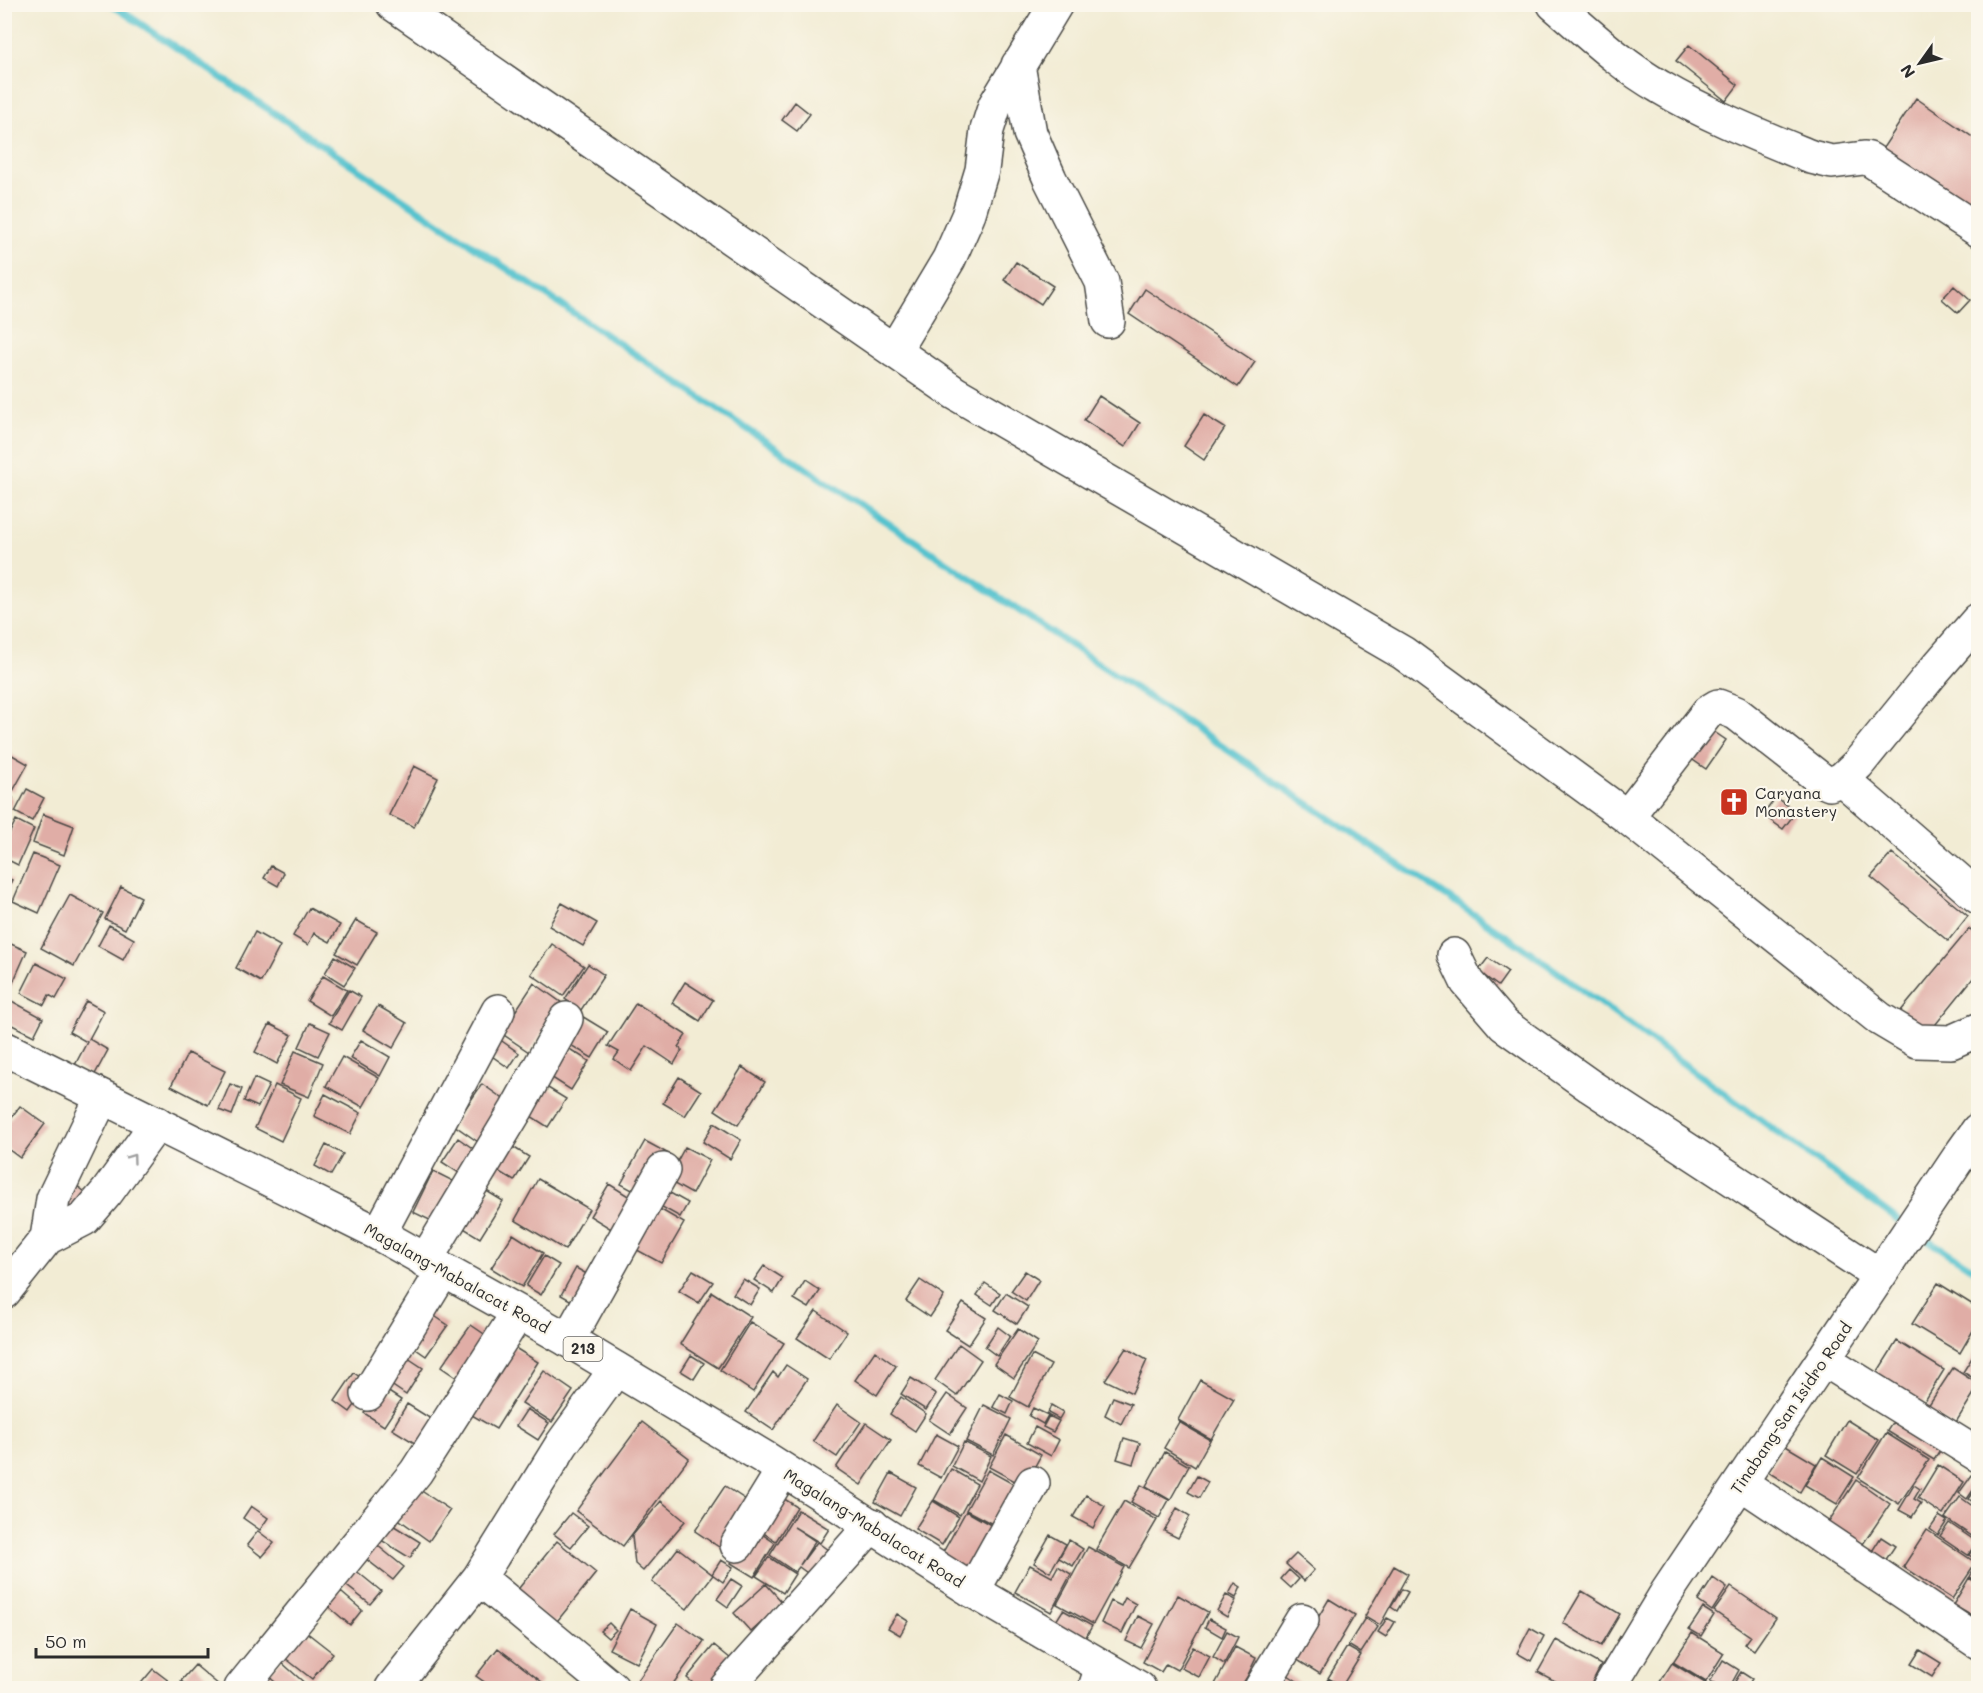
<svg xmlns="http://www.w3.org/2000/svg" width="1983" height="1693" font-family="Mali,sans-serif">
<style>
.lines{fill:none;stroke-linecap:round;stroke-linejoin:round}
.stream{stroke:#55c2ce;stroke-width:7}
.building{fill:#e0ada6}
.minor-casing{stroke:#494844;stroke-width:36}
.major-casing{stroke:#494844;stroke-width:36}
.minor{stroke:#fff;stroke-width:33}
.major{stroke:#fff;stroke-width:33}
.oneway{stroke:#a0a0a0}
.labels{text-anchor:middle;stroke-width:4.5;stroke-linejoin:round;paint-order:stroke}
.shield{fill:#fbf7ec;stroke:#696865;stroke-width:1.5}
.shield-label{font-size:15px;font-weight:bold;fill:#2b2b2b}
.poi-label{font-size:16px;fill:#2b2b2b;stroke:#fbf7ec;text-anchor:start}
.street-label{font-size:16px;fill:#2b2b2b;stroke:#fbf7ec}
</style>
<rect width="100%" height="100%" fill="#fbf7ec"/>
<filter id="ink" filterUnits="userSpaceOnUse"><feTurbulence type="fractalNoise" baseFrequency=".0167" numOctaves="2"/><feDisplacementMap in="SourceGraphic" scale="12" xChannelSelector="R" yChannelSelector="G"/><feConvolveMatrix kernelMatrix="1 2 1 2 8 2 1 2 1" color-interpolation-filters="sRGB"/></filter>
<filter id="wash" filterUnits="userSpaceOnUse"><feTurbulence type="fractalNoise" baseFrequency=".008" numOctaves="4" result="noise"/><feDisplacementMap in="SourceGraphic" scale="24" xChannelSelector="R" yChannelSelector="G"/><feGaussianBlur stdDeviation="1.35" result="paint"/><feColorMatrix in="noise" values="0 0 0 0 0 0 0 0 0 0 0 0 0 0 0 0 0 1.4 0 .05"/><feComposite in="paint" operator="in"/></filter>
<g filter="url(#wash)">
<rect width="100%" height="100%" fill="#f2ecd4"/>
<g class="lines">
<path class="stream" d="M111,4L1530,952L1898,1220
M1919,1234L1978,1272"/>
</g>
<g id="blocks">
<path class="building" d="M1689,45L1738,85L1726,101L1676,61Z
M1916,98L1978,141V221L1879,154Z
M795,102L810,114L797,131L782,120Z
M1016,262L1053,286L1041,304L1004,280Z
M1954,286L1970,300L1958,313L1942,299Z
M1145,289L1255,362L1238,387L1129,314Z
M1099,396L1140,423L1125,447L1084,420Z
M1204,415L1225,428L1204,460L1184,446Z
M1710,729L1726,740L1706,769L1690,758Z
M7,752L28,764L13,791L4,786V757Z
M414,766L438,778L414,827L389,815Z
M27,789L44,798L32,821L15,812Z
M5,795L13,798L5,820Z
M1776,797L1796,812L1783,829L1763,815Z
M43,814L74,826L64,855L33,843Z
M16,820L34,829L18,865L4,858V844Z
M1892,853L1968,916L1948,941L1871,877Z
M33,854L60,865L39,913L13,901Z
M271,866L284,873L278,886L264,878Z
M4,877L12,880L4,896Z
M121,887L141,897L125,929L105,919Z
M70,895L103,913L74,966L41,948Z
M562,903L597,923L583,946L549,926Z
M309,908L340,925L330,942L314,933L308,945L293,936Z
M356,920L377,932L357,965L336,953Z
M109,925L134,939L123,960L98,946Z
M1969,929L1978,937V972L1927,1035L1900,1012Z
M255,932L280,946L261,982L236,968Z
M4,941L27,951L7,996L4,995Z
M552,944L584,966L563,996L531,974Z
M335,956L355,968L344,985L325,973Z
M1488,958L1508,972L1498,986L1478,971Z
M36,963L67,979L56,999L49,995L44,1005L21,993Z
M588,964L604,975L581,1010L565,999Z
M323,976L347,990L331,1016L307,1001Z
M685,982L713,1000L700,1021L672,1003Z
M534,983L562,1003L529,1052L501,1033Z
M349,990L361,997L342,1030L329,1023Z
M8,999L43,1018L34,1036L4,1021V1006Z
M86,1001L104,1011L89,1039L108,1050L94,1076L75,1065L87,1042L69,1032Z
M636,1003L686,1035L678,1047L682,1050L674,1064L647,1046L631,1071L614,1059L619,1052L608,1046Z
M378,1006L407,1023L393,1048L363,1030Z
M580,1015L608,1032L592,1058L564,1041Z
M310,1023L330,1032L318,1056L299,1047Z
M270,1024L292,1035L277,1064L255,1052Z
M499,1039L519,1053L509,1068L489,1054Z
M361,1040L390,1057L380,1076L350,1058Z
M563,1045L589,1061L571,1090L546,1074Z
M295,1051L323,1063L309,1097L280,1085Z
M188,1053L225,1071L208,1105L171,1086Z
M342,1057L379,1078L363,1107L326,1086Z
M742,1067L765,1082L738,1125L715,1110Z
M679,1077L701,1091L685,1116L663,1103Z
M254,1078L269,1085L258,1107L244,1101Z
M230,1084L242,1089L232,1115L219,1110Z
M482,1084L509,1103L481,1144L454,1125Z
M275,1085L301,1098L281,1141L255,1128Z
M543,1085L566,1099L548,1127L526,1113Z
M325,1094L361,1113L350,1134L314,1116Z
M20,1106L45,1124L20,1158L4,1146V1127Z
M714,1123L741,1140L730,1159L703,1142Z
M458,1138L475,1150L459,1173L442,1162Z
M645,1141L669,1154L645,1197L621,1184Z
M508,1144L529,1157L514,1181L493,1168Z
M326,1145L343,1154L331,1175L315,1166Z
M685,1147L710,1160L692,1194L667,1180Z
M433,1171L459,1184L440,1225L413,1212Z
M538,1179L589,1209L565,1250L515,1220Z
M72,1182L85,1192L72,1209L59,1200Z
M609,1184L641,1204L621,1235L590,1216Z
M480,1187L503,1201L480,1238L457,1224Z
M663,1189L688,1203L680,1217L655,1203Z
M651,1204L684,1223L661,1263L628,1245Z
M513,1234L543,1253L522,1287L491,1268Z
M544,1256L559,1265L541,1295L526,1286Z
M764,1266L783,1278L774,1293L754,1280Z
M576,1268L594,1278L579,1305L561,1295Z
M693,1270L713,1282L699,1303L679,1291Z
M1025,1271L1039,1280L1026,1301L1011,1291Z
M743,1279L760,1289L750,1305L733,1294Z
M920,1280L944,1296L930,1317L906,1301Z
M805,1281L820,1291L809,1308L794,1299Z
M985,1283L1000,1293L992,1305L977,1295Z
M1938,1283L1978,1308V1322L1960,1353L1912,1324Z
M712,1292L751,1317L718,1368L680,1344Z
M1006,1293L1028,1307L1017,1324L995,1310Z
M963,1303L986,1318L968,1345L945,1330Z
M427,1311L448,1325L426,1356L406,1342Z
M816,1311L847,1332L829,1359L797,1338Z
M750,1322L784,1343L753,1392L720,1370Z
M471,1325L490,1338L460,1380L441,1367Z
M998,1327L1010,1336L997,1356L985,1347Z
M1018,1329L1038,1342L1014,1378L994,1364Z
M1897,1341L1944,1370L1920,1409L1873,1379Z
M959,1344L981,1360L957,1396L935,1380Z
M512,1346L538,1362L496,1429L470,1414Z
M1126,1348L1147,1360L1132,1393L1105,1380Z
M1978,1348V1381L1963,1372Z
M875,1351L896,1366L877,1395L855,1380Z
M691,1355L704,1363L694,1379L681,1371Z
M1032,1355L1051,1365L1028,1407L1010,1397Z
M405,1356L423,1368L406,1395L387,1382Z
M786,1365L807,1379L773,1430L746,1412L773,1372L778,1377Z
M1953,1368L1978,1384V1387L1953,1427L1926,1409Z
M544,1371L573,1391L552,1422L522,1403Z
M354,1373L370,1384L350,1412L335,1401Z
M911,1378L936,1394L926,1410L901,1394Z
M1200,1380L1234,1399L1211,1439L1178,1420Z
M381,1387L401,1400L384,1426L364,1413Z
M947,1394L967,1408L950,1434L929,1420Z
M1000,1394L1013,1401L1007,1414L993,1407Z
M901,1397L926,1414L915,1431L890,1414Z
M1113,1397L1131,1404L1121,1424L1105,1415Z
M407,1404L436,1422L421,1447L392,1429Z
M837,1405L861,1422L837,1457L813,1441Z
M984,1405L1011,1419L993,1455L966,1441Z
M1051,1405L1063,1412L1059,1419L1048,1413Z
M1033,1408L1048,1415L1043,1424L1029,1416Z
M527,1409L549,1423L538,1440L516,1426Z
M1049,1416L1059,1421L1053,1432L1043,1427Z
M1847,1420L1879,1440L1857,1474L1826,1455Z
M1978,1421V1438L1971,1433Z
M642,1422L689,1458L623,1546L576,1511Z
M1179,1422L1210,1440L1195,1467L1164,1448Z
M1893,1422L1940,1451L1934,1460L1887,1431Z
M866,1423L891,1440L861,1485L836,1468Z
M1035,1427L1059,1440L1051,1456L1027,1443Z
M1886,1433L1929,1460L1899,1504L1858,1478Z
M936,1434L958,1446L941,1478L919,1466Z
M1006,1435L1041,1455L1024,1486L989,1467Z
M1124,1438L1140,1443L1133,1464L1117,1459Z
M964,1442L991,1456L979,1481L952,1466Z
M1784,1445L1816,1464L1800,1492L1768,1472Z
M1165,1452L1189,1466L1170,1500L1146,1486Z
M1822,1457L1854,1477L1837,1504L1805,1485Z
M1938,1465L1964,1482L1943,1515L1918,1498Z
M951,1469L977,1484L960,1515L934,1500Z
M988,1470L1022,1489L1000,1528L966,1510Z
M891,1473L916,1487L900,1516L875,1502Z
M1972,1475L1978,1479V1483L1967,1499L1959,1493Z
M1197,1476L1208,1482L1199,1498L1188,1492Z
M1856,1480L1890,1504L1861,1547L1827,1524Z
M1141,1485L1169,1500L1159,1518L1131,1502Z
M1914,1485L1920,1489L1914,1499L1921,1503L1912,1517L1899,1510Z
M725,1486L752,1504L722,1549L695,1531Z
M1978,1486V1506L1969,1499Z
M417,1488L450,1510L429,1541L397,1518Z
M775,1493L797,1507L776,1541L754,1527Z
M1086,1495L1105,1506L1093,1528L1073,1517Z
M1960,1497L1978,1510V1540L1945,1518Z
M661,1501L685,1521L643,1571L635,1564L632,1536Z
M933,1501L959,1517L942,1545L915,1529Z
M1124,1501L1157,1520L1129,1568L1096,1549Z
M251,1506L268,1518L260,1530L243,1518Z
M1177,1508L1190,1516L1178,1538L1164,1531Z
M798,1510L829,1529L820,1543L794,1527L815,1541L800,1565L817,1542L832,1553L814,1578L799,1567L795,1572L770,1555Z
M966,1511L996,1528L966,1579L937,1563Z
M571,1513L588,1526L571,1547L554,1534Z
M1939,1516L1947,1521L1938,1535L1930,1529Z
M1949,1523L1977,1542L1968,1555L1940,1536Z
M391,1524L420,1542L410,1558L381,1540Z
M753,1528L775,1543L754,1577L731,1563Z
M1927,1530L1976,1563L1952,1599L1903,1567Z
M258,1531L274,1543L262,1557L247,1545Z
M1050,1535L1066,1544L1050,1572L1034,1563Z
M1881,1537L1895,1546L1883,1564L1869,1556Z
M1069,1540L1083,1549L1073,1566L1059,1558Z
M372,1541L404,1567L393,1580L361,1555Z
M557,1541L596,1573L554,1625L515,1593Z
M1978,1541V1561L1969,1555Z
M1088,1547L1124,1567L1093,1624L1057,1604Z
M678,1548L713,1575L687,1609L652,1582Z
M1296,1554L1314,1570L1304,1581L1286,1564Z
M769,1557L795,1574L783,1593L756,1576Z
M721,1560L733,1567L723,1582L712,1574Z
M1978,1562V1582L1970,1577Z
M1030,1565L1052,1577L1058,1566L1071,1574L1051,1612L1015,1592Z
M1394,1566L1408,1574L1380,1625L1365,1616Z
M354,1569L381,1591L370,1604L343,1583Z
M1289,1570L1299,1579L1291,1588L1281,1579Z
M1713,1578L1727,1588L1712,1611L1698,1601Z
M1969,1578L1978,1584V1604L1972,1616L1953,1605Z
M731,1579L742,1586L728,1607L717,1599Z
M1235,1583L1241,1587L1236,1598L1229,1594Z
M766,1584L783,1603L751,1632L734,1613Z
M335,1587L362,1610L350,1625L323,1602Z
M1731,1587L1776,1618L1754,1650L1744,1644L1750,1636L1714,1611Z
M1402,1589L1408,1592L1397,1611L1391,1607Z
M1582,1591L1620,1614L1601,1646L1563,1623Z
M1178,1595L1208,1612L1177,1670L1166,1664L1161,1672L1143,1662Z
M1226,1595L1236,1600L1227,1617L1217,1611Z
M1125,1598L1136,1604L1122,1633L1101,1623L1111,1601L1121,1606Z
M1329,1599L1355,1615L1320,1674L1294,1658Z
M1703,1608L1714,1615L1701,1636L1689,1629Z
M630,1609L657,1624L637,1663L609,1649Z
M1978,1609V1630L1970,1623Z
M1063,1610L1092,1626L1083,1642L1053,1626Z
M897,1614L908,1621L900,1635L888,1628Z
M1138,1616L1154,1624L1141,1648L1126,1641Z
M1365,1618L1378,1627L1361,1653L1348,1645Z
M1387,1618L1395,1622L1386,1637L1378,1632Z
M1209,1619L1226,1628L1222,1637L1205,1627Z
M609,1623L616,1630L608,1638L600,1631Z
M678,1623L704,1641L670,1688H644L636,1683Z
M301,1628L333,1653L312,1679L280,1654Z
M1530,1628L1544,1636L1531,1661L1517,1653Z
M1227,1631L1238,1637L1224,1664L1213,1657Z
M1692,1633L1724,1653L1706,1682L1673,1662Z
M1556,1640L1601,1665L1589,1688H1568L1538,1672Z
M714,1645L731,1659L707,1688H699L687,1678Z
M1193,1647L1210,1656L1199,1677L1181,1668Z
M1235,1647L1256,1658L1247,1677L1240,1688H1213Z
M1347,1647L1361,1655L1342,1686L1328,1678Z
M498,1648L542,1682L537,1688H493L476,1676Z
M1920,1650L1941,1663L1932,1677L1911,1664Z
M1723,1660L1739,1670L1729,1688H1711L1714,1684L1710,1682Z
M280,1661L309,1687L308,1688H282L267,1675Z
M1672,1663L1710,1686L1709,1688H1656Z
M195,1665L220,1686L218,1688H190L181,1681Z
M153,1669L178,1688H137Z
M1741,1672L1752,1679L1746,1688H1731Z
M1285,1673L1303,1685L1300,1688H1275Z
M1328,1679L1342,1688H1322Z
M1534,1682L1545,1688H1530Z"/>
</g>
</g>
<g filter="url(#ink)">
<use href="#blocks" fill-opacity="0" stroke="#494844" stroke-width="1.5"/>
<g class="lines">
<g class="minor-casing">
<path id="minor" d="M393,4L955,393L1403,653L1627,817L1880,1019L1917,1041L1951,1042L1978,1030
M1554,4C1588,33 1621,65 1660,87C1707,115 1760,136 1811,157L1832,162L1864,158L1869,159L1978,230
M1018,65L1030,133L1050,179L1102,282L1108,321
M894,351L949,259L968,216L982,170L987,130L995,105L1056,4
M1842,779L1978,897
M1627,817L1708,712L1718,706L1736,713L1823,781L1830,784L1842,779L1858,764L1932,673L1978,620
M1454,955L1467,982L1504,1025L1590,1086L1879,1275
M379,1234L498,1011
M47,1238L53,1199L102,1097
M425,1261L516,1110L566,1019
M4,1292L47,1238L84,1219L107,1192L157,1123
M568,1340L663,1170
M1823,1359L1978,1455
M368,1394L443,1271
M1741,1483L1978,1642
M737,1545L783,1470
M479,1578L612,1688
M973,1591L1033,1483
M241,1688L416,1472L518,1313
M392,1688L479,1578L562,1444L616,1369
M726,1688L872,1525
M1095,1688L1102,1667
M1261,1688L1302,1620
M1609,1688L1667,1592L1963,1151L1978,1130"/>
</g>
<g class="major-casing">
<path id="major" d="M4,1048L379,1234L568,1340L765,1458L973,1591L1139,1688"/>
</g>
<use href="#minor" class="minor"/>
<use href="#major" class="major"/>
</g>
<defs><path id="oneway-chevron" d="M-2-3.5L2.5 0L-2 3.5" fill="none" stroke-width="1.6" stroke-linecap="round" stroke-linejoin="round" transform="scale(1.5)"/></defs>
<use class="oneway" href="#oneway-chevron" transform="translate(132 1158) rotate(-54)"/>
</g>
<defs>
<g id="church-square" transform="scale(1.5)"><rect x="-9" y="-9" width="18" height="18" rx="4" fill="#c8321e" stroke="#fbf7ec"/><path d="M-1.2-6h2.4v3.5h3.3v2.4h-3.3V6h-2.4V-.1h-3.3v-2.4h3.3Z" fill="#fff"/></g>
</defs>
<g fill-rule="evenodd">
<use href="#church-square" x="1734" y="802"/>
</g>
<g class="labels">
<rect class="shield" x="563.5" y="1337" width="39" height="24" rx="4.5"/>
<g class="shield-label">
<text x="583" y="1354">213</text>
</g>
<g class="poi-label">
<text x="1755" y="799">Caryana<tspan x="1755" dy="18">Monastery</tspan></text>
</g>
<g class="street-label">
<text transform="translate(457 1278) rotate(29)" y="6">Magalang-Mabalacat Road</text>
<text transform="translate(1791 1408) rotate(-56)" y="6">Tinabang-San Isidro Road</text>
<text transform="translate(874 1528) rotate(32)" y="6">Magalang-Mabalacat Road</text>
</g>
</g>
<rect width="1983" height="1693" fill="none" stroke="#fbf7ec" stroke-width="24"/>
<g transform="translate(1920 63) rotate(236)" stroke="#fbf7ec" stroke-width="4.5" paint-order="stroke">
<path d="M0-4.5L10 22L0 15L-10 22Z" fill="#2b2b2b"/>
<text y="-9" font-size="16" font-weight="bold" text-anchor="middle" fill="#2b2b2b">N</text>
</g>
<path d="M36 1648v9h172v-9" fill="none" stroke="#2b2b2b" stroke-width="3"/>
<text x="45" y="1648" font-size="18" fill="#2b2b2b" stroke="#fbf7ec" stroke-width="4.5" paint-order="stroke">50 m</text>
</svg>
